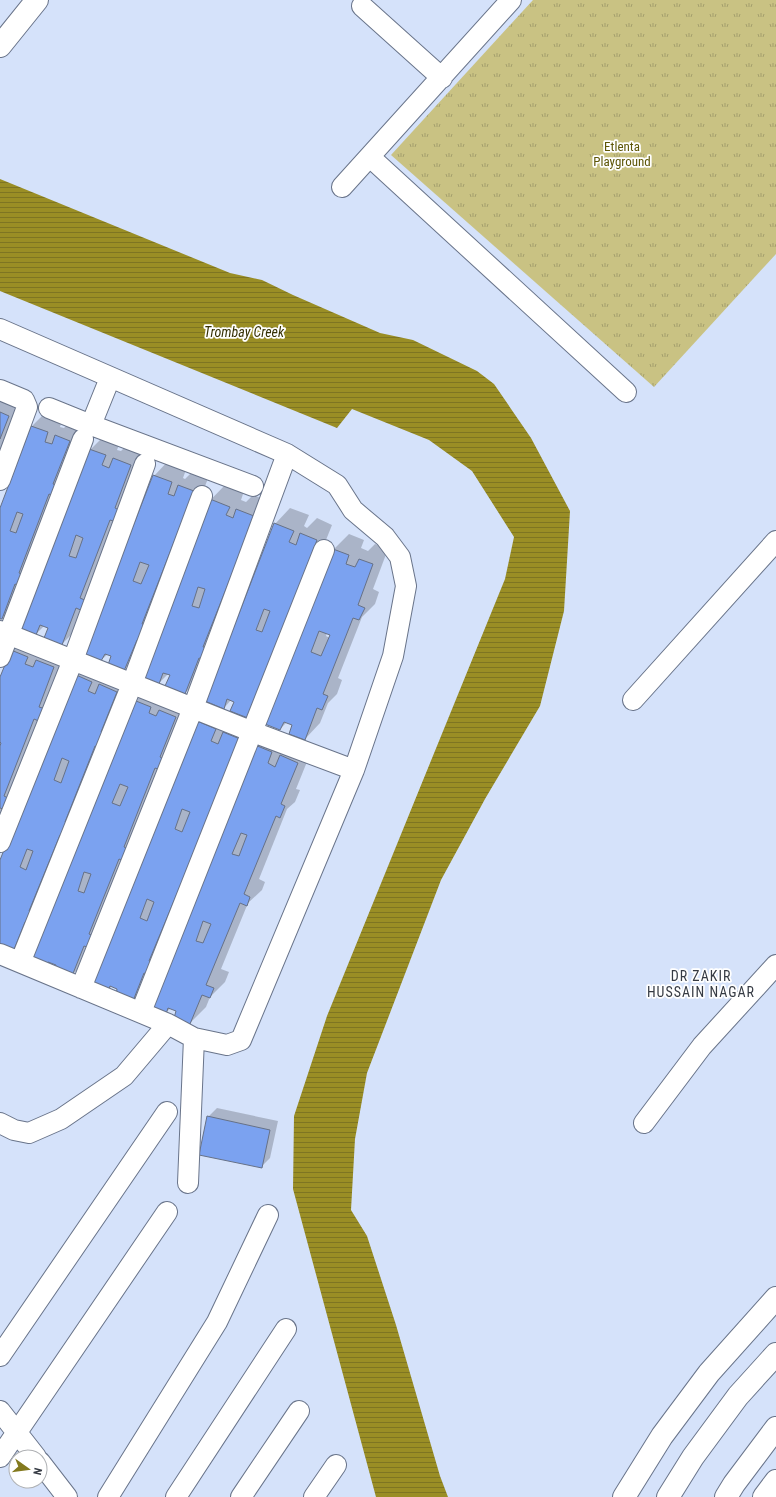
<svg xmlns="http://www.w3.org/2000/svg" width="776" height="1497" font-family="'Roboto Condensed',sans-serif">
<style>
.park{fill:url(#park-tufts)}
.water{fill:url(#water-rules)}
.shadow{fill:#0003;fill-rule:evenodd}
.building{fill:#7ba2f0;stroke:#667187;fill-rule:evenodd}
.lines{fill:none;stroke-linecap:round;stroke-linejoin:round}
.street-casing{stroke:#69748a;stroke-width:22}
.secondary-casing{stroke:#69748a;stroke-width:24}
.highway-casing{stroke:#69748a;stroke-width:24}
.street{stroke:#fff;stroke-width:20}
.secondary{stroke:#fff;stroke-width:22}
.highway{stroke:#fff;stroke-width:22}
.labels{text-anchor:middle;stroke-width:3.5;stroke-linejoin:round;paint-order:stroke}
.park-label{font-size:13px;fill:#5e5607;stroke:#fff}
.water-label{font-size:14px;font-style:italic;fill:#363105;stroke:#fff}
.neighbourhood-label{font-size:14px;letter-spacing:1px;fill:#363b44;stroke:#fff}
</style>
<defs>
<pattern id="park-tufts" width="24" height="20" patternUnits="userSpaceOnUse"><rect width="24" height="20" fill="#c9c283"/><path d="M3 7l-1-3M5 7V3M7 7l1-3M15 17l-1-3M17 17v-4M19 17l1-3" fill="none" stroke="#a49f6d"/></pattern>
<pattern id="water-rules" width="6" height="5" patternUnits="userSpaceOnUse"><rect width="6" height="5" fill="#9a8e25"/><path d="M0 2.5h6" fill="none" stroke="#7e7522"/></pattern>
</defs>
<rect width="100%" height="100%" fill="#d5e2fa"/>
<path class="park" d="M533,0H776V254L654,387L391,155Z"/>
<path class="water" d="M0,179L230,273L262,280L293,295L380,333L413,340L477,371L494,384L531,438L570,511L564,611L540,706L485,799L441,880L367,1073L355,1139L351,1210L367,1236L396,1325L440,1476L448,1497H376L293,1189L294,1116L327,1016L505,579L514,537L472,471L429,440L352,409L337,428L0,291Z"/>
<path class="shadow" d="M0,400H24L0,470Z
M47,411L63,417L60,427L64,428L72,420L84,425L17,603L2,618L0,617V510L32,426Z
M106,434L121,440L117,450L121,451L129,443L146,450L78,628L62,644L49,627L44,626L36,634L90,450Z
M169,460L187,467L183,478L185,479L194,470L209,476L192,519L226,484L244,491L241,500L246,502L253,495L269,501L201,677L185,693L171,675L168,674L159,683L140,654L124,670L113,655L108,654L101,660L154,476Z
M290,508L309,515L304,526L307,528L317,518L332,525L316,565L235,701L231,700L224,708L275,524Z
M349,534L364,540L361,548L368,551L375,544L388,549L373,589L379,592L375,604L362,617L338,678L342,680L337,694L328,703L320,723L305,739L293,724L287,722L280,729L334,549ZM327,633L331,634L330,638L326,636Z
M27,635L69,652L0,827V680L11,650Z
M91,660L132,700L148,684L191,701L88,960L72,975L58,965L50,962L46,966L28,936L13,951L0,863L75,675Z
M214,706L256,745L271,730L313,747L296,789L300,790L295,802L287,809L259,879L265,882L262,890L248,903L221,969L229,972L225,982L210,997L206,1007L190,1023L177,1010L171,1008L165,1013L148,985L133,1000L118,988L112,986L108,990L198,722Z
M217,1108L278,1121L270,1158L261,1167L208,1117Z"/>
<path class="building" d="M0,412L9,416L0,439Z
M31,426L48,432L45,442L52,444L55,435L70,441L53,484L64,488L60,498L49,494L19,573L29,577L25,588L15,584L2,619H0V508ZM17,512L23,514L16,533L10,531Z
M89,449L106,455L102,465L109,468L113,458L131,465L115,508L121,511L117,522L110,520L80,598L87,601L83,611L76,608L62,645L44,638L48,628L40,625L36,635L20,629ZM76,535L83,538L76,558L69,556Z
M153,475L172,482L168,494L174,496L178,485L194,491L142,624L152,628L145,644L137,640L124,671L108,665L111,656L105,654L101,661L83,654ZM140,562L149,565L141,584L133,581Z
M210,499L230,507L226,515L233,518L236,509L254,516L242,572L234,569L203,647L210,649L206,660L199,658L185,694L165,686L170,675L163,673L159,684L141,677ZM198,587L205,589L199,608L192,606Z
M274,523L294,531L289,542L296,545L300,533L317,540L248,718L230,711L234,702L227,699L224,709L205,701ZM264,609L270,611L262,632L256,630Z
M333,549L349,555L346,564L355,567L359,559L373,564L358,605L365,608L359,620L353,618L323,694L328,696L322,710L317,708L305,740L289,734L292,725L284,722L280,730L265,724ZM319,631L330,635L321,656L311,652Z
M11,650L28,657L25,664L33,667L36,660L54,667L39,707L46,709L41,722L34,719L4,796L10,799L6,810L0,808V746L1,743L0,742V677Z
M74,674L92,682L88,691L95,694L99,684L117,692L101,732L109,736L104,750L95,746L65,822L72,825L68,838L60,835L29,911L37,914L33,925L25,922L13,952L0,948V860ZM62,758L69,761L61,783L54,780ZM27,849L33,851L26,870L20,867Z
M131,699L151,707L149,713L156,716L159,710L176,717L160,757L167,761L163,771L155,768L124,847L131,850L126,862L119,859L89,934L96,937L92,949L84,946L72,976L55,970L56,965L48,962L46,968L28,958ZM120,784L128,787L120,806L112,803ZM84,872L91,874L84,893L78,891Z
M197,721L216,729L211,741L218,744L223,732L240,739L186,871L194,875L189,887L181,884L149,961L158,965L153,977L144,973L133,1001L116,995L117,989L110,986L108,991L92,983ZM182,809L190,812L182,832L175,829ZM147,899L154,902L147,921L140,918Z
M255,745L272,752L268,763L275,767L280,755L298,763L281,804L285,806L280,818L276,816L244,894L250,897L247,906L240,903L206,985L214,988L210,998L202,995L190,1024L174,1018L176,1011L168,1008L166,1014L149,1008ZM241,833L247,835L239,856L232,854ZM203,921L211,924L203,943L196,941Z
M207,1116L270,1130L262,1168L199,1155Z"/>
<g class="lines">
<g class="street-casing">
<path id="street" d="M362,6L442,78
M370,157L626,392
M342,187L511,0
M0,329L287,454L337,485L353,510L385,537L400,557L406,586L393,656L354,770L241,1040L227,1045L194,1038L168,1024L0,954
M110,378L91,425L253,486
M0,390L24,400L27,407L0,480
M49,408L91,425
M0,631L253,732L354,770
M0,657L83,439
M633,700L776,541
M0,842L73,660L145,464
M24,953L132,684L202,496
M81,988L193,708L287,454
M141,1012L324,550
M0,1123L14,1130L29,1133L61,1119L124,1076L168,1024
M644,1123L702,1046L776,965
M188,1183L194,1038
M0,1356L167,1112
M0,1411L36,1457
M0,1457L167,1212
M40,1462L67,1497
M108,1497L217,1322L268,1215
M176,1497L286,1329
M241,1497L299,1411
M314,1497L336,1465"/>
</g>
<g class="secondary-casing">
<path id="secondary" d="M0,46L37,0"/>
</g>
<g class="highway-casing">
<path id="highway" d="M624,1497L662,1436L709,1373L776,1298
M668,1497L693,1457L738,1396L776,1354
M726,1497L734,1484L776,1428
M764,1497L776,1481"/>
</g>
<use href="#street" class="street"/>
<use href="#secondary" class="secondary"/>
<use href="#highway" class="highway"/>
</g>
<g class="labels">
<g class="park-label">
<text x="622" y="151">Etlenta<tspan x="622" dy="15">Playground</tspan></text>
</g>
<g class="water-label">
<text x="244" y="337">Trombay Creek</text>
</g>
<g class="neighbourhood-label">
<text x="701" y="981">DR ZAKIR<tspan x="701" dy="16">HUSSAIN NAGAR</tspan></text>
</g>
</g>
<g transform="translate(28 1469) rotate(104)"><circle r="19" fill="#ffffff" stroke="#afb1b4"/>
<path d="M0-3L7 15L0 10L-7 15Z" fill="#83791e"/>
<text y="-6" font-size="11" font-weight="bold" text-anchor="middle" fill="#363b44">N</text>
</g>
</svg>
